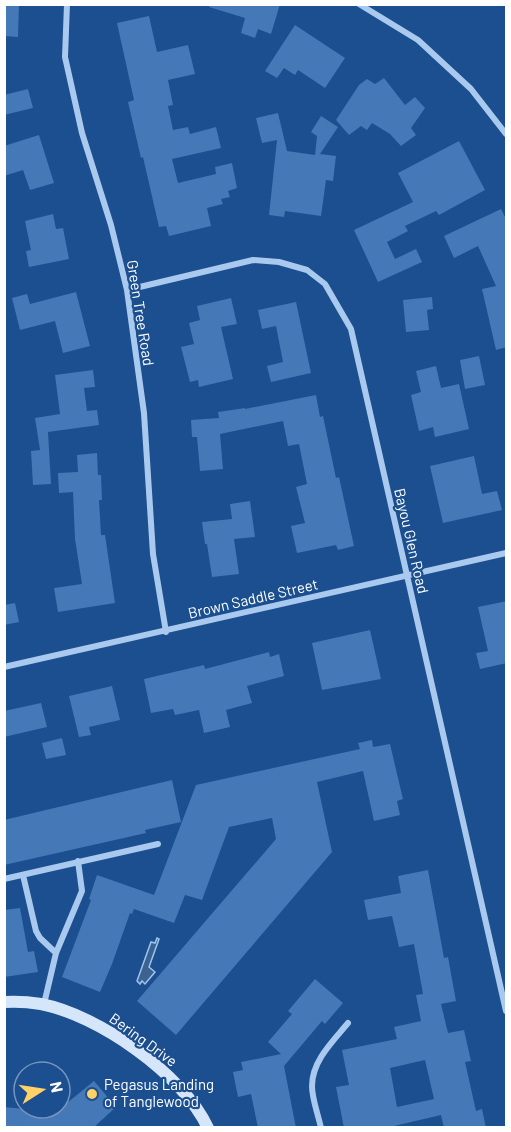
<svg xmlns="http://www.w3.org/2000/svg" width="511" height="1132" font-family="Barlow,sans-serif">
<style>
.water{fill:#3c6290;stroke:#9cc4f0;stroke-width:1.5}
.building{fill:#4478b7;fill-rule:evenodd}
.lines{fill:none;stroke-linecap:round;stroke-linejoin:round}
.street{stroke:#a9c9ee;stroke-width:6}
.secondary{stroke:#d6e6fa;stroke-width:12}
.poi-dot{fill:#ffd166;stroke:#1b4f8f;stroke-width:2}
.labels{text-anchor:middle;stroke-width:4.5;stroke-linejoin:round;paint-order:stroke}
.street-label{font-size:15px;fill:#fff;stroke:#1b4f8f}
.poi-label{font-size:15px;fill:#fff;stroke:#1b4f8f;text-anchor:start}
</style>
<rect width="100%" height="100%" fill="#1b4f8f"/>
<path class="water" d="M157,938L159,939L149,967L155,972L145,984L142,981L140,984L137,981L151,942L155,943Z"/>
<path class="building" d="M4,4H19L18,37L4,36Z
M209,4H280L271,34L258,29L255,38L241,33L245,18L209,7Z
M149,16L157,52L188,45L195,74L168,80L173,105L168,106L173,130L188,127L190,134L216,127L221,148L172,159L178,183L216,174L215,167L232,163L237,188L228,191L230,197L221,199L223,204L207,208L211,226L169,236L166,226L159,227L143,157L141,158L128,102L134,100L117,23Z
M295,25L345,58L325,88L298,70L295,75L284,68L277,78L265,71Z
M384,78L405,105L415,97L425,108L411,128L416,135L401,146L390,134L372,123L367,130L361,126L349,135L336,120L359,85L367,79L375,84Z
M28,89L33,108L4,115V95Z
M278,113L287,151L315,155L317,136L311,132L321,116L338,127L320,154L336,156L333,181L326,180L321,216L285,211L284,217L269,215L277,140L262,143L256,118Z
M39,135L54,183L30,190L23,170L4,176V146Z
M459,141L485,190L439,215L436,211L405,226L408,231L387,242L395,259L416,249L422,262L378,282L354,230L413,202L398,173Z
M501,209L507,221V347L496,350L482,289L496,286L478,246L454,258L444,236Z
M53,214L56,229L63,228L69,259L29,267L26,251L31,250L25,221Z
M76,292L90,346L63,353L55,321L20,330L12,298L27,294L30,304Z
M432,297L433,309L427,310L429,330L406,332L403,300Z
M231,298L237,324L221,327L233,379L199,387L198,380L190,382L181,347L194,344L189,323L200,320L197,306Z
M296,302L311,373L271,382L267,366L283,362L276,326L262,329L258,310Z
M479,356L485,385L465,389L460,360Z
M436,366L441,388L459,384L469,429L435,437L433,427L419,431L411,395L421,392L416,371Z
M93,370L95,387L84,388L87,411L97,410L99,425L48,432L51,484L33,485L31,451L40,450L35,418L60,414L55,375Z
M316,395L320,417L323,416L336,478L339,477L354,546L338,550L336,545L297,553L291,526L305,523L296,487L307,484L299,444L288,446L283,421L220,434L223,469L200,471L197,437H192L191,420L219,418L218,412L245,408V409Z
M97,453L98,475H101L102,500H99L101,535H105L115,603L58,612L54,588L82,584L75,539L73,492L59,493L58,473L78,472L77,455Z
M474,456L482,494L497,491L502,510L443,523L430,466Z
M250,501L255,537L234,539L239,574L212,577L207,544H205L202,522L232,519L230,504Z
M507,601V663L480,669L476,653L488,651L478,607Z
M15,603L19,622L4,625V605Z
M370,630L381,679L322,690L312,643Z
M269,652L270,657L279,654L284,676L247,686L252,703L226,710L230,727L204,733L199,710L175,715L173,709L151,713L144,679L204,665L205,669Z
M112,686L120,720L89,727L91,735L79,737L69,696Z
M41,703L47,727L4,737V711Z
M62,738L66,755L46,759L42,743Z
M372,740L373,747L390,744L403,799L397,801L400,815L374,821L363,771L317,782L332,852L176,1035L137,1001L276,839L272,818L229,827L202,900L185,895L174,923L134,909L132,914L130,913L112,964L100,992L62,977L91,900L89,899L97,875L154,895L196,785L360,749L358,743Z
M172,780L181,822L145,830L146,833L4,865V820Z
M428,870L444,958L448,957L456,1001L441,1004L448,1033L464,1030L471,1061L465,1062L476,1111L482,1109L486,1128H444L441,1115L394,1126V1128H344L336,1087L349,1085L342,1050L397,1039L394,1027L421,1021L416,995L423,994L414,944L399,947L392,916L368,920L364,900L401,893L398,876ZM425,1060L434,1099L397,1107L390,1068Z
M20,908L28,952L34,951L38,972L4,977V910Z
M315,979L343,1003L325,1024L322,1021L284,1066L296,1128H258L251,1094L238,1097L233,1072L243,1070L241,1062L281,1054L268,1042L292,1014L288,1011Z
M94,1081L116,1107L93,1128H4V1107L56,1112Z"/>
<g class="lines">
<path class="street" d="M67,4L65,57L82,133L111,225L127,290L144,413L153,554L166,632
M359,4L418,40L471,89L506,134
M127,290L253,260L279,262L307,270L325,284L351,329L506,1011
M4,667L506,553
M23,875L36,931L40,938L56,953
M4,879L158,844
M44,1004L56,953L82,891L78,861
M321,1128C318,1114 312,1099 312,1086C312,1061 333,1041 348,1023"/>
<path class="secondary" d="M4,1002C17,1001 29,1002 41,1004C98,1015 183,1074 208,1128"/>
</g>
<circle class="poi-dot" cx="92" cy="1094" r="6"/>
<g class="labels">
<g class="street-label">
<text transform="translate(140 313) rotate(81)" y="5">Green Tree Road</text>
<text transform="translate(411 541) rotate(77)" y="5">Bayou Glen Road</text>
<text transform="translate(253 599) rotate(-13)" y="5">Brown Saddle Street</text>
<text transform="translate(143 1040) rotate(36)" y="5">Bering Drive</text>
</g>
<g class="poi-label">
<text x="104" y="1090">Pegasus Landing<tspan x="104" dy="17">of Tanglewood</tspan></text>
</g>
</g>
<rect width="511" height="1132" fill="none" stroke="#ffffff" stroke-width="12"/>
<g transform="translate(42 1090) rotate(78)"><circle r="28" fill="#1b4f8f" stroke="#7695bc" stroke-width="1.5"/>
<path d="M0-4.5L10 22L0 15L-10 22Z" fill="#ffd166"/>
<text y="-9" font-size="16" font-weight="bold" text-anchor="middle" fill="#ffffff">N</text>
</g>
</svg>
